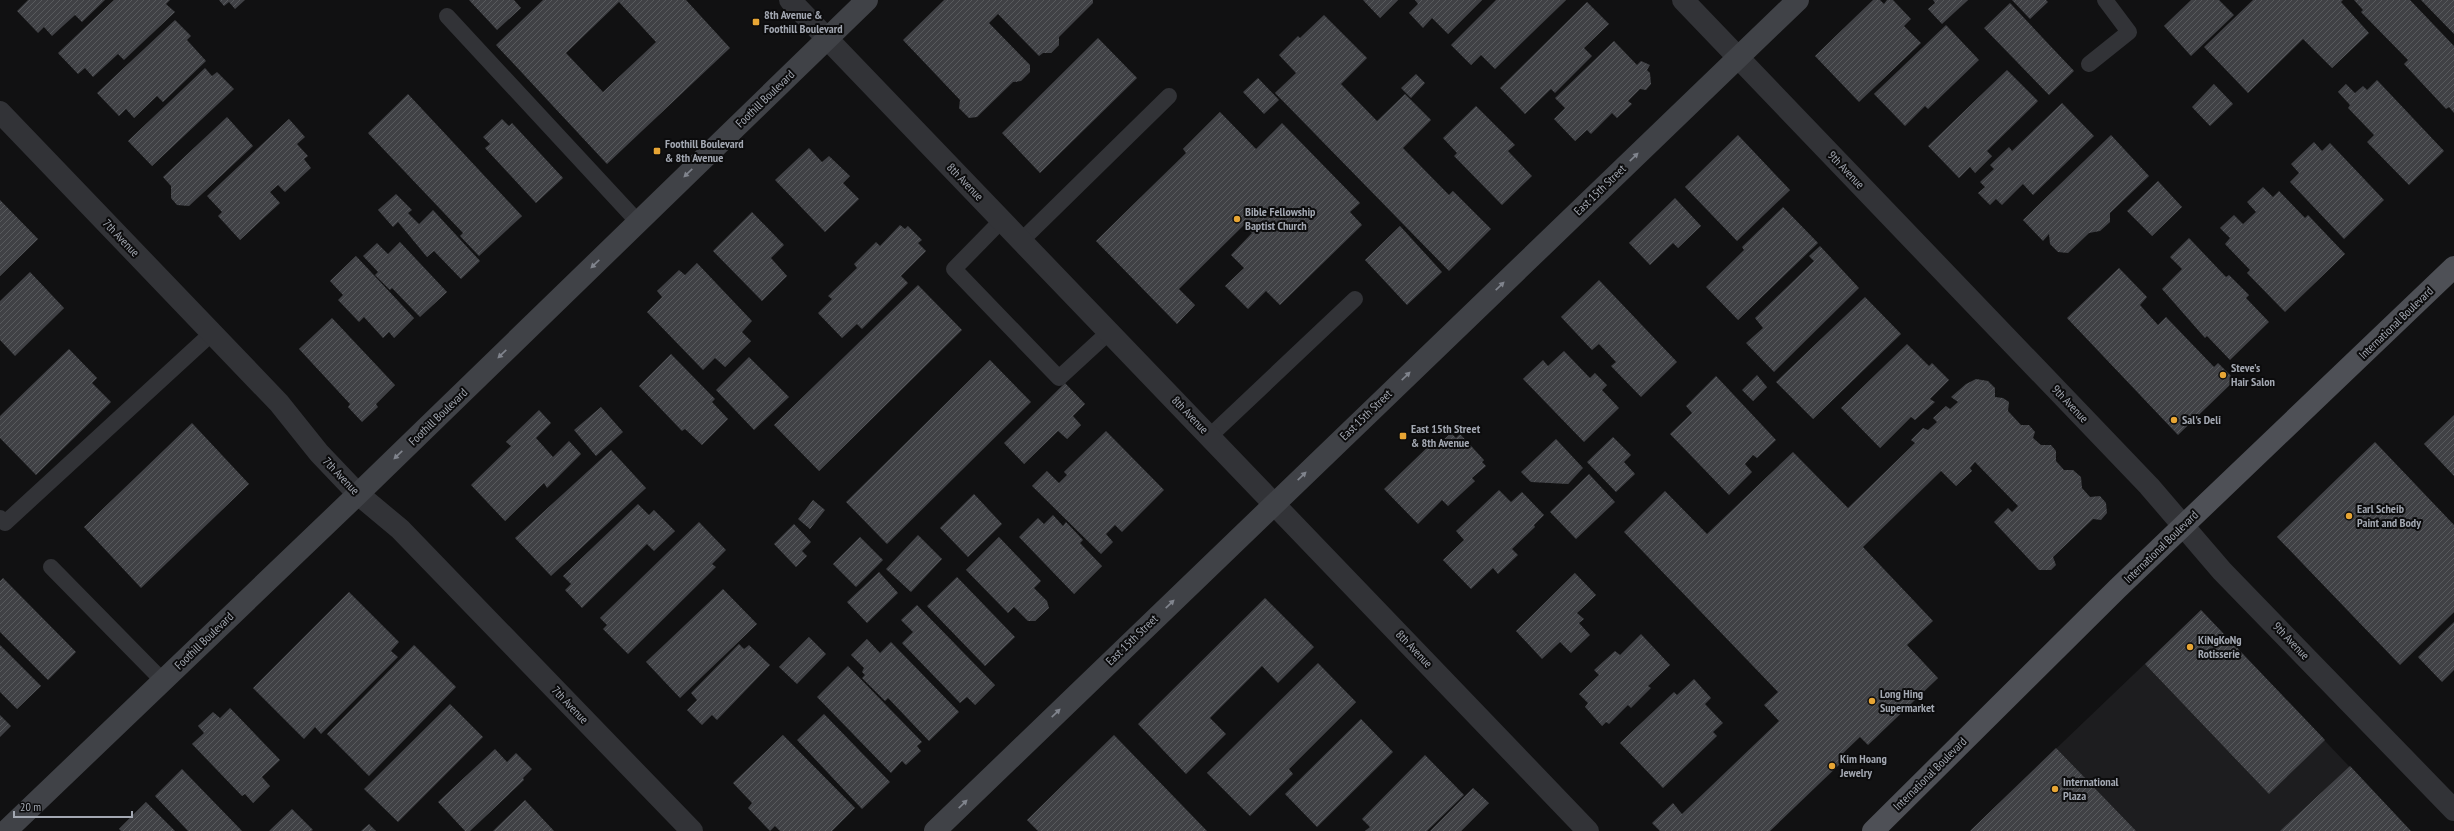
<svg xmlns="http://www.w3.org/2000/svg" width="2454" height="831" font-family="'PT Sans Narrow',sans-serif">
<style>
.built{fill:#1d1d1f}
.building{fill:url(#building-hatch);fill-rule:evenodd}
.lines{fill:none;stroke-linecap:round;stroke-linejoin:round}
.service{stroke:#323337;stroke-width:16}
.minor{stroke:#323337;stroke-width:22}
.secondary{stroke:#404247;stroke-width:22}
.primary{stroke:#4e5056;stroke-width:22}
.oneway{fill:#80848d}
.poi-dot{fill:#e7a534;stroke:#0c0c0d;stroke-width:1.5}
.labels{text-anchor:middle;stroke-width:4;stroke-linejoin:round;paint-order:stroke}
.poi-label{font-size:12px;font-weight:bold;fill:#a3a8b2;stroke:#0c0c0d;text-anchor:start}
.street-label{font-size:12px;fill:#a3a8b2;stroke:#0c0c0d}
</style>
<defs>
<pattern id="building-hatch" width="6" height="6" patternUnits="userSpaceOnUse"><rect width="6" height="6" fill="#404145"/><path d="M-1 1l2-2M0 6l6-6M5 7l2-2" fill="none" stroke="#585a5d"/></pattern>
</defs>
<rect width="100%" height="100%" fill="#111112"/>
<path class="built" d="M2201,610L2400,820L2388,831H1970Z"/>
<path class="building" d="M28,0H105L82,22L75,15L52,36L44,27L38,33L17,11Z
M114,0H170L166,4L175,12L124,60L118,54L93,77L85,68L78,74L58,53Z
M219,0H245L235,9L229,2L224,6Z
M469,0H514L521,8L497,30Z
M543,0H686L730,48L607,164L496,45ZM619,2L656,42L603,92L566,53Z
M944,0H1093V3L1059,37V45L1051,53H1043L1039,56L998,14L989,23L1030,65V72L1021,81L1013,82L977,117L969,118L959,108L960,100L903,40Z
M1363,0H1398L1380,18Z
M1415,0H1482L1448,34L1432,18L1423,28L1409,13L1418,4Z
M1496,0H1566L1495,69L1481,55L1471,65L1451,45Z
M1873,0H1880L1884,4L1887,0H1893L1911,19L1904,26L1921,43L1859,102L1815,56Z
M1933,0H1968L1942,24L1928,9L1935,3Z
M2012,0H2046L2048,2L2030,19Z
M2191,0H2219L2234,15L2191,56L2164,26Z
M2253,0H2343L2341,2L2369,33L2332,68L2303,39L2248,93L2204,47Z
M2354,0H2410L2454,46V113L2449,107L2446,109L2404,64L2408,60L2361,12L2363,10Z
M2421,0H2454V34Z
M1587,2L1609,24L1584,48L1592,56L1555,93L1551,89L1525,114L1500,88Z
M2010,3L2074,71L2049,95L1984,28Z
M1324,15L1367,58L1341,84L1377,121L1405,94L1431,120L1403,148L1449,195L1453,191L1491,229L1449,271L1275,93L1296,73L1279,55L1298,36L1300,38Z
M175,20L191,36L187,40L206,61L163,102L157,96L134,118L126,109L119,116L97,93Z
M1946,25L1979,60L1928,109L1925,106L1905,126L1874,94Z
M1098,38L1137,78L1040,173L1002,133Z
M1614,41L1637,65L1641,61L1650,65L1647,70L1650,73L1651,84L1646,90L1640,89L1628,101L1632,104L1617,118L1612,113L1591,134L1587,130L1575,141L1554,119L1565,108L1555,98Z
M205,68L212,76L217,72L234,89L152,166L128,141Z
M2007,70L2038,101L1987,151L1992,156L1975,173L1970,167L1959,178L1928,146Z
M1416,74L1425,83L1411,98L1401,88Z
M1258,78L1279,100L1264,114L1243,92Z
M2377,80L2444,151L2409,185L2367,142L2374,135L2348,108L2350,105L2338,92L2346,84L2355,93L2363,86L2367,90Z
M2214,84L2233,104L2210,126L2192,107Z
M408,94L522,216L479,256L460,236L463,233L368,133Z
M2062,103L2094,136L2033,195L2023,184L2002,205L1996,199L1990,205L1978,193L1985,187L1980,182L1994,169L1990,165L2009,147L2012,151Z
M1476,106L1515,145L1508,151L1532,176L1502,205L1454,156L1457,153L1443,138Z
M1220,112L1256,149L1282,123L1360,203L1350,212L1362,225L1280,305L1266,291L1248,309L1225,286L1244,268L1231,255L1252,233L1244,225L1179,289L1195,305L1177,324L1096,241L1186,153L1183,149Z
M227,117L253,146L189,206L177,205L171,198V186L163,177Z
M289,119L305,137L297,144L308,156L304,159L311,168L285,192L278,185L270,192L280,203L240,240L218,216L222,212L207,196Z
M502,119L509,126L512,123L563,178L536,203L485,148L490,144L483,137Z
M1738,135L1790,190L1737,241L1685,187Z
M2111,135L2149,176L2110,213V222L2100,231L2089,233L2068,253L2058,252L2050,244L2049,234L2043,241L2023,220Z
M2314,142L2322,151L2330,143L2384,200L2344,239L2290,182L2299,173L2291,164Z
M809,148L822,162L829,156L850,176L843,183L859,199L825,232L775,180Z
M2158,181L2182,207L2152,236L2127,211Z
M2263,187L2273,197L2279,191L2305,218L2308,215L2345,254L2285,312L2247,273L2250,270L2225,244L2230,238L2220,228L2234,215L2243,224L2256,212L2247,202Z
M396,194L412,210L408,213L419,224L433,210L480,261L461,279L434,251L427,257L398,222L393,227L378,210Z
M1675,198L1701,226L1678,248L1673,243L1650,265L1629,243Z
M0,200L38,239L0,276Z
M1783,207L1818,243L1738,320L1706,287L1744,250L1742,247Z
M752,212L784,245L771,258L787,276L762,301L713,251Z
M900,225L905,229L908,226L922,240L918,243L926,251L901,276L908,283L862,329L857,324L842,338L818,313L832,299L828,296L857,268L854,264L876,242L880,246Z
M1400,226L1442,272L1407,305L1365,260Z
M2189,238L2226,277L2229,275L2249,295L2246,298L2269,322L2230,360L2207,336L2205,338L2162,289L2182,269L2170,257Z
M400,242L447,292L420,317L392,288L390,290L375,275L378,272L363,256L377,243L388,254Z
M1820,246L1859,288L1774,372L1746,343L1763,328L1755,318L1814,261L1809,256Z
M356,256L414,318L394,338L389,332L383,338L364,317L359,322L338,300L343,295L330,281Z
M697,263L752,321L742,332L751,341L725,367L715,358L703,370L647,312L662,297L657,291L679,270L685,275Z
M2119,268L2147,297L2140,305L2158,325L2166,317L2214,367L2218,363L2235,380L2178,435L2067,318Z
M30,272L64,308L15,356L0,340V301Z
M1599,280L1677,362L1641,397L1611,366L1616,362L1599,344L1592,350L1561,317Z
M918,285L962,330L819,471L774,425Z
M1865,297L1901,334L1813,419L1776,382Z
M332,318L395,385L376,404L378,407L362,422L348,407L350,404L299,349Z
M1907,344L1929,366L1932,363L1949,380L1930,399L1935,402L1915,420L1911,417L1880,448L1841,408Z
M69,349L97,378L92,383L111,402L36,475L0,438V416Z
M1564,351L1590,378L1595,373L1607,385L1602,390L1619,408L1584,442L1523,379L1543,360L1548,366Z
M671,354L715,399L712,402L728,419L702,445L685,429L682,431L639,386Z
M749,357L789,397L754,430L716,390Z
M990,360L1031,402L887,544L846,502Z
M1757,375L1767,387L1753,401L1742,390Z
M1716,376L1776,440L1757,458L1753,455L1745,464L1752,472L1729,495L1670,434L1692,413L1686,406Z
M1976,379L1988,381L1995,388V397L2003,398L2009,402L2008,411L2021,425H2029L2035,432L2033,438L2041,445H2051L2056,451V461L2064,470H2073L2081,477L2082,488L2090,497L2100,496L2106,503L2107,513L2101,520L2093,519L2053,557L2056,565L2051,570H2039L1994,522L2008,508L2012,512L2018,506L1975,462L1970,468L1972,471L1956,486L1941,471L1863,547L1933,621L1907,645L1938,678L1868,745L1860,737L1839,757L1843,761L1770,831H1660L1652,823L1673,803L1682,814L1779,721L1764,705L1778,692L1624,532L1665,491L1707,534L1793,452L1848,508L1915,443L1911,440L1923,428L1928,430L1937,422L1933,418L1946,406L1950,409L1958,402L1951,397L1966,384Z
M1065,383L1085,404L1073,416L1081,425L1067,439L1058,431L1024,464L1004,443Z
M601,407L623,432L596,456L574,430Z
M539,410L551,423L536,438L553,457L569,441L581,454L547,488L544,483L505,521L471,485L511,446L506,442Z
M2454,415V476L2424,444Z
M192,423L249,484L141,588L84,527Z
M1106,431L1164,490L1122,532L1115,525L1106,534L1113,542L1101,554L1032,486L1047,471L1059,483L1067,475L1064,472Z
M1451,433L1456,438L1460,434L1484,460L1482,462L1486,466L1472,478L1475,481L1448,506L1442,500L1418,524L1384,489L1434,441L1438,445Z
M1613,437L1631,455L1624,462L1635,474L1616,492L1587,462Z
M1556,439L1583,468L1568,484L1531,482L1521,472Z
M2375,442L2454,525V612L2400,665L2277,537Z
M611,450L646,488L551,576L515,538Z
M1589,474L1615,502L1576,539L1550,512Z
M1499,490L1511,502L1522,492L1544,515L1534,525L1535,527L1512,549L1518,555L1498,574L1493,568L1471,589L1443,560L1464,540L1456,531Z
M974,494L1002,524L968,557L940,528Z
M813,500L825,510L810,529L798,519Z
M638,504L649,515L654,510L675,531L654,551L647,544L582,608L565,590L571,584L563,576Z
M1053,515L1063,526L1066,522L1083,540L1080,543L1102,566L1074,594L1019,537L1038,518L1044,524Z
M699,522L726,550L712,564L716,567L628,654L603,629L607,625L600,618Z
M794,524L811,542L802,551L807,556L796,567L774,544Z
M918,535L942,559L911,592L886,569Z
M860,537L883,560L856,587L833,564Z
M999,537L1041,581L1034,588L1047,601L1049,608L1035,621H1028L1014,607L1008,613L966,570Z
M879,572L898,593L867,623L847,602Z
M1575,573L1596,595L1577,613L1584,619L1579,623L1590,635L1571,653L1560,642L1542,659L1516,631Z
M957,577L1015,637L985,666L927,606Z
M3,578L76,652L48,680L0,632V581Z
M723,589L757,624L680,698L646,662Z
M349,592L399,642L391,651L398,657L321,734L315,727L304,739L253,688Z
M1265,598L1314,647L1278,683L1262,666L1210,718L1226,734L1186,774L1138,724Z
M917,605L995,685L975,705L967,697L960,703L902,643L913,632L901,620Z
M2201,610L2325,740L2269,794L2145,664Z
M2454,622V670L2442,682L2418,657Z
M1641,634L1670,665L1648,686L1651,688L1631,708L1628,705L1609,724L1606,722L1602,726L1585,707L1588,703L1579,694L1599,675L1594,670L1615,651L1620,655Z
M809,637L826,654L797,684L779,667Z
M867,639L880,653L891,642L959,712L929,741L888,698L885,701L862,678L865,675L862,672L864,668L851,655Z
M739,644L744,649L749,645L770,665L717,720L712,715L702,725L687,710L697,700L691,693Z
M0,645L41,686L17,709L0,692Z
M414,645L456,687L369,776L327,734Z
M1318,663L1356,702L1289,769L1293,774L1250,816L1207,773Z
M848,666L922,742L917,746L921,751L906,765L902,761L891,773L817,697Z
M1694,679L1711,698L1705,704L1723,723L1713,732L1717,736L1663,788L1620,743L1674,692L1677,695Z
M450,704L483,737L398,822L364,789Z
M230,708L280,760L262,777L270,786L253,803L245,794L242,796L192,744L204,733L198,726L213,712L220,718Z
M824,714L890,782L862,809L797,740Z
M0,715L11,726L0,737Z
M1361,719L1393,752L1317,827L1285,794Z
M783,735L855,808L832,831H780L775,826L770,831L748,808L752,803L733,783Z
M1114,735L1207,831H1038L1027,820Z
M2056,748L2136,831H1970Z
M495,749L507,762L516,753L532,769L523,778L524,780L470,831H465L438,802Z
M1425,755L1464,795L1427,831H1365L1370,827L1362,819Z
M2350,766L2411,831H2280Z
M182,769L242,831H188L155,796Z
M1473,788L1489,803L1461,831H1430Z
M525,800L554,831H493Z
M146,802L175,831H121L119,829Z
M292,809L313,830L311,831H269Z
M369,824L376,831H361Z"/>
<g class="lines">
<path class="service" d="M447,16L638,222
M2089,64L2129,32L2105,0
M1002,220L954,269L1059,378L1109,332
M1021,241L1169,96
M1210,436L1355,299
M0,518L5,523L212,333
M51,567L163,681"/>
<path class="minor" d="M790,0L1588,831
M1683,0L2149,486L2222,571L2454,810
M0,112L279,403L319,453L358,494L400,529L692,831"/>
<path class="secondary" d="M6,831L358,494L867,0
M935,831L1798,0"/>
<path class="primary" d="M1873,831L2117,589L2454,267"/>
</g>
<defs><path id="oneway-solid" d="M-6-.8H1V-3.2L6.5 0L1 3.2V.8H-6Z"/></defs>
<g class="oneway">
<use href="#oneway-solid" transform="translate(1634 157) rotate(-44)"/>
<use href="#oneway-solid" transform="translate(688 173) rotate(136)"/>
<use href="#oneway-solid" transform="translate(595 264) rotate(136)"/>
<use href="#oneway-solid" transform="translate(1500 286) rotate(-44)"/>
<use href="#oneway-solid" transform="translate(502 354) rotate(136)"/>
<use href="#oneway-solid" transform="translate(1406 376) rotate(-44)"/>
<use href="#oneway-solid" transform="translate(398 455) rotate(136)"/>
<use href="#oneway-solid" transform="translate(1302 476) rotate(-44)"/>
<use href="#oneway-solid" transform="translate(1170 604) rotate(-44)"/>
<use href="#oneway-solid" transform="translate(1056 713) rotate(-44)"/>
<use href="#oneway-solid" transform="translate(963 804) rotate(-44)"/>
</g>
<g class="poi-dot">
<rect x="752" y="18" width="8" height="8" rx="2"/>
<rect x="653" y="147" width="8" height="8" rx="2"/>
<circle cx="1237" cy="219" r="4"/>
<circle cx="2223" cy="375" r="4"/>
<circle cx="2174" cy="420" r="4"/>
<rect x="1399" y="432" width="8" height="8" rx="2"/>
<circle cx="2349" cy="516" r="4"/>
<circle cx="2190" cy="647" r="4"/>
<circle cx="1872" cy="701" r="4"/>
<circle cx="1832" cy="766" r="4"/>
<circle cx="2055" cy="789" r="4"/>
</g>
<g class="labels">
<g class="poi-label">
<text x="764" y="19">8th Avenue &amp;<tspan x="764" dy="14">Foothill Boulevard</tspan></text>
<text x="665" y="148">Foothill Boulevard<tspan x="665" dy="14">&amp; 8th Avenue</tspan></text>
<text x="1245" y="216">Bible Fellowship<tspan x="1245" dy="14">Baptist Church</tspan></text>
<text x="2231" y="372">Steve's<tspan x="2231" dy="14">Hair Salon</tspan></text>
<text x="2182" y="424">Sal's Deli</text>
<text x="1411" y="433">East 15th Street<tspan x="1411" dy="14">&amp; 8th Avenue</tspan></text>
<text x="2357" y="513">Earl Scheib<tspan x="2357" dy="14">Paint and Body</tspan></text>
<text x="2198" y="644">KiNgKoNg<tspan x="2198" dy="14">Rotisserie</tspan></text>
<text x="1880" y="698">Long Hing<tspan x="1880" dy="14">Supermarket</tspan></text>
<text x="1840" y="763">Kim Hoang<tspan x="1840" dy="14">Jewelry</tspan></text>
<text x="2063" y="786">International<tspan x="2063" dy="14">Plaza</tspan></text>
</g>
<g class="street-label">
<text transform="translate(765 99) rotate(-44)" y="4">Foothill Boulevard</text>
<text transform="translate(1846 170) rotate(46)" y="4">9th Avenue</text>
<text transform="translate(965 182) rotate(46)" y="4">8th Avenue</text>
<text transform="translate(1600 190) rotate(-44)" y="4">East 15th Street</text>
<text transform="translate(121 238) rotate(46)" y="4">7th Avenue</text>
<text transform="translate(2396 323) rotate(-44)" y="4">International Boulevard</text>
<text transform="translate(2070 404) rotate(46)" y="4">9th Avenue</text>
<text transform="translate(1190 415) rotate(46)" y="4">8th Avenue</text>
<text transform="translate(1366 415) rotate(-44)" y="4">East 15th Street</text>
<text transform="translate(438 417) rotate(-44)" y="4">Foothill Boulevard</text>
<text transform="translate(341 476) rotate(46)" y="4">7th Avenue</text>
<text transform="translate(2161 547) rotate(-44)" y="4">International Boulevard</text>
<text transform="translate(1132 640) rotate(-44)" y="4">East 15th Street</text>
<text transform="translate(204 641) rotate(-44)" y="4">Foothill Boulevard</text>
<text transform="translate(2291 641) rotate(46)" y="4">9th Avenue</text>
<text transform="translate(1414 649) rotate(46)" y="4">8th Avenue</text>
<text transform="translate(570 705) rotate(46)" y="4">7th Avenue</text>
<text transform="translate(1930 774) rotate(-45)" y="4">International Boulevard</text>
</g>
</g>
<path d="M14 811v6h118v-6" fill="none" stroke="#a3a8b2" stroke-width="2"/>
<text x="20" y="811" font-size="12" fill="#a3a8b2" stroke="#0c0c0d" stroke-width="3" paint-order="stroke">20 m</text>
</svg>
